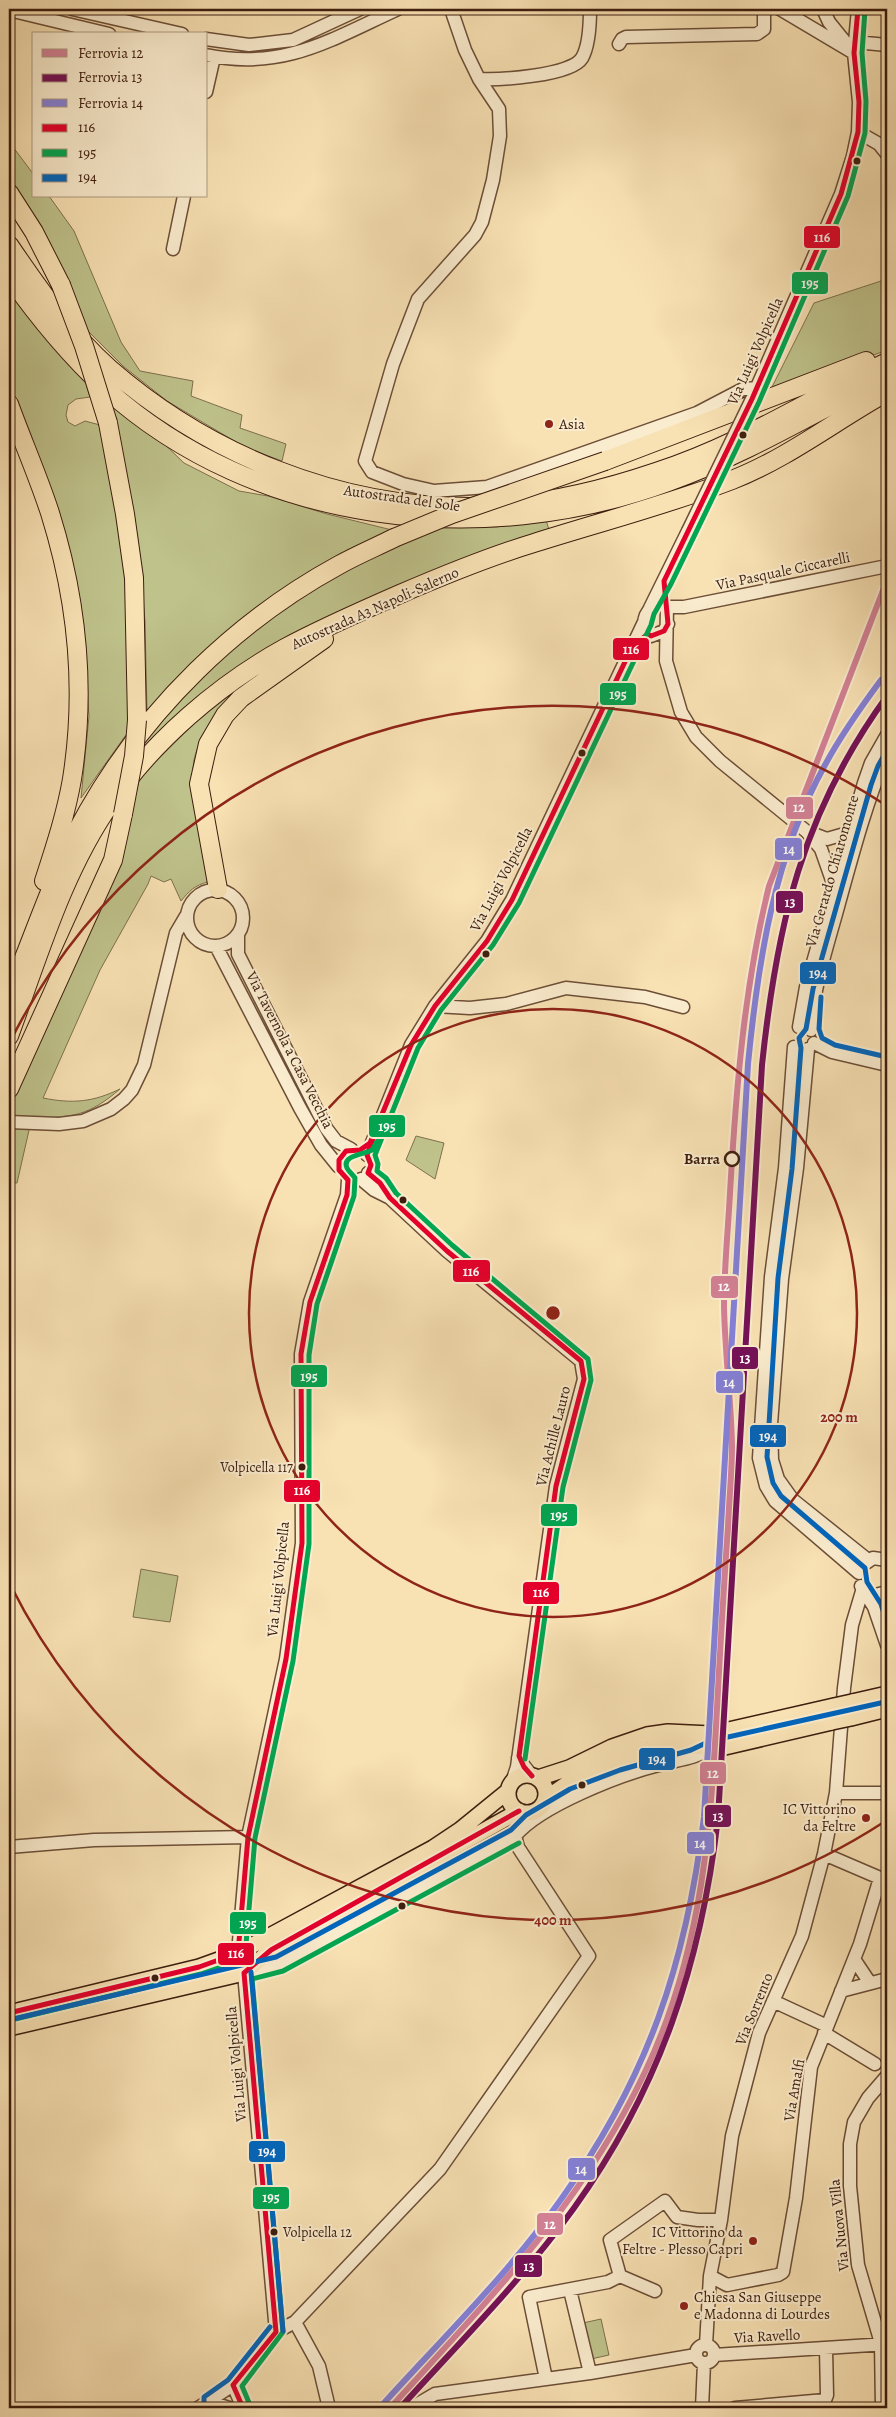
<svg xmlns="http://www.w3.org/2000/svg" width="896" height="2417" font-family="Alegreya,serif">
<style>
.green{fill:#bfc28b;stroke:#7e704c}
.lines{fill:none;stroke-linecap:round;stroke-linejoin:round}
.minor-casing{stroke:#6c4e37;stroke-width:15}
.major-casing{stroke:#3d1d0e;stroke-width:18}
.highway-casing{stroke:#3d1d0e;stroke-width:20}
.minor{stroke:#faecce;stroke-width:12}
.major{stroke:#f8e1b3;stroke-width:15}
.highway{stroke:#f8e1b3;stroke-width:18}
.minor-bridge-casing{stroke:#6c4e37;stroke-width:15;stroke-linecap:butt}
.major-bridge-casing{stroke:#3d1d0e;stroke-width:18;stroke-linecap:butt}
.highway-bridge-casing{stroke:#3d1d0e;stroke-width:20;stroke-linecap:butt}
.minor-bridge{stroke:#faecce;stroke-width:12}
.major-bridge{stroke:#f8e1b3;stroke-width:15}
.highway-bridge{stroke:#f8e1b3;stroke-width:18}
.bus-1-casing{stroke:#faecce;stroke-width:9}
.bus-2-casing{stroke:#faecce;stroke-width:9}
.bus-3-casing{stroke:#faecce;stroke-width:9}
.bus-1{stroke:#e4002b;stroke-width:5}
.bus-2{stroke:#00a651;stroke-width:5}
.bus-3{stroke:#0065bd;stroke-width:5}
.rail-1-casing{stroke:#faecce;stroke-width:10}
.rail-2-casing{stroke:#faecce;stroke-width:10}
.rail-3-casing{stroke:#faecce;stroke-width:10}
.rail-1{stroke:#d28094;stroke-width:6}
.rail-2{stroke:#751056;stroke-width:6}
.rail-3{stroke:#8480d7;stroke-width:6}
.ring{fill:none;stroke:#8f2418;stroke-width:2.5}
.bus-dot{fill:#3d1d0e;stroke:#faecce;stroke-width:2}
.poi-dot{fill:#8f2418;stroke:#faecce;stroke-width:2}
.stop-dot{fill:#faecce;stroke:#3d1d0e;stroke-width:2.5}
.labels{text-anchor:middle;stroke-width:4;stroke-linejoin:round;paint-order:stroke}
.bus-label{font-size:14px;fill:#3d1d0e;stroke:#faecce;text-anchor:end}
.street-label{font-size:15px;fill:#3d1d0e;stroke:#faecce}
.poi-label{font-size:15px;fill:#3d1d0e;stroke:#faecce;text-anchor:start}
.stop-label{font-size:15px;font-weight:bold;fill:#3d1d0e;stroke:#faecce;text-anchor:end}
.centre{fill:#8f2418;stroke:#faecce;stroke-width:2.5}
.ring-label{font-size:15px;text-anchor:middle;font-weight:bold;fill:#8f2418;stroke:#faecce;stroke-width:4;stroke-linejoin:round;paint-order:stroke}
.line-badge{stroke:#faecce;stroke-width:2}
.badge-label{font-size:14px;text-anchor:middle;font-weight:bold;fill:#fff}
</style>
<rect width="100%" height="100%" fill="#f8e1b3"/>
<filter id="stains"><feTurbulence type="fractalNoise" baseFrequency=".004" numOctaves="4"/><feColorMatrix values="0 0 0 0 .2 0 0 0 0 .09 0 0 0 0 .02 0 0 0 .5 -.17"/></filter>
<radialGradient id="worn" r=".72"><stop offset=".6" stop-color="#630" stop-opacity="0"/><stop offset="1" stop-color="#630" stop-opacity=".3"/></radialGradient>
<path class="green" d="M9,113L14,116L10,143L34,175V196H49L74,231L121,342L140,371L193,381L191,396L242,415L240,428L286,444L282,461L246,448L167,401L123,366L81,324L9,188Z
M887,279V350L768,395L814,303Z
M9,291L56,350L85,381L90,397L76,399L68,405L66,415L68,422L75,426L85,421L100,425L119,524L125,571L129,613V713L128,732L81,798L89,716L81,606L55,504L9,384Z
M108,401L156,436L184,463L239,491L268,496L327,514L392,530L365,543L147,713L145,621L139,555Z
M546,520L550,533L339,615L140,756V745L165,713L213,664L294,600L353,564L441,525L496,527Z
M243,685C221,706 201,730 194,760C189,788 204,851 208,882C195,885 189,891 181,901L171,879L164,882L151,876L148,884L100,970L43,1098C73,1104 93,1102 120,1089C90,1115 71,1119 32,1117L17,1183L9,1182V1099L75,953L132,809L140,777L219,699Z
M416,1136L444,1143L435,1179L406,1160Z
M141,1569L178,1576L170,1622L133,1617Z
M601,2319L609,2355L591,2359L583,2323Z"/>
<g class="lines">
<g class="minor-casing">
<path id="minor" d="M72,9L182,34
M451,9L465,50L479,79L499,109L500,136L493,180L482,222L475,235L418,299L393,364L365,461L372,472L403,484L434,491L487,487L697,413L743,389L757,388
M780,9L854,53
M823,9L829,22L846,43
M9,10L109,34
M206,39L249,45L293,40L360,9
M855,42L887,45
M619,44L622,39L626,37L757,34L764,29V9
M206,55C283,71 330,40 398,9
M479,79C498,80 571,76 582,58C589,46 590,22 590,9
M206,92L214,57
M858,132L879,144L887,154
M173,249L184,196
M754,394L841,194L853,156L858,132L859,102L854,53L858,9
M667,607H684L887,566
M650,608L688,531
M668,624L664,631L651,636L648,634C640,621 646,607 661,603L667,607L666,661L681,712L696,737L720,761L806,831L821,849L834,886
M806,831L827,839L848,833
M187 918a28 28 0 1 1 56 0a28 28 0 1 1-56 0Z
M238,934V954L326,1128L336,1141L351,1149
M216,946L300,1108L321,1145L338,1166
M435,1006L470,1008L506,1004L566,988L645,997L683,1007
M799,1027L806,987L864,783L871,763L887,735
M811,1030C813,990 825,953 836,914C851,860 865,805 887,753
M814,1043L832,1052L887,1065
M794,1047L785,1168L771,1277L759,1458L766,1486L775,1501L859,1573
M808,1049L797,1168L782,1279L771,1424L772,1460L778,1479L793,1500L868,1560
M9,1122L59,1124L83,1121L111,1109L124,1099L132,1090L144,1065L176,933L186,916
M367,1155L411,1045L435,1006L487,941L512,900L644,622
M368,1173L380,1183L390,1198L447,1251L581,1361L584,1379L556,1486L517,1767L512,1782
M361,1179L374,1190L388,1197
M863,1565L873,1558L887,1560
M861,1586L874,1607L887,1645
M867,1592L875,1595L887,1592
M518,1758L532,1776
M836,1793H887
M9,1847L94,1840L248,1837
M238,1953L248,1837L286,1659L302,1543L301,1354L310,1302L347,1195L348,1180
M854,1959L870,1983
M841,1991L887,1979
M773,2001L827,2026
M824,2033L875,2064
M710,2276L727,2285L778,2275L783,2272L796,2198L811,2067L860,1944L880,1878L824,1854
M570,2290L590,2373
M655,2291L620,2276L610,2240L665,2201L677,2217L698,2220H721
M295,2322L319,2366L329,2408
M276,2332L244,1973L279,1964L515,1836C540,1806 619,1775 659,1765C676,1760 694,1759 710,1749
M696 2354a9 9 0 1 1 18 0a9 9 0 1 1-18 0Z
M706,2345L710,2276L721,2220L732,2136L759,2033L802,1936L824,1854L836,1793L844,1688L852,1625L863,1588
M714,2355L887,2344
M546,2379L529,2297L608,2282L620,2276
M233,2385L243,2408
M210,2402L229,2408
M198,2408L233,2385L276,2332L295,2322L440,2169L589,1956L518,1847L515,1836
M411,2408L435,2394L590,2373L696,2355
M702,2408L704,2363
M735,2408L825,2400L827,2395L826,2349
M882,2408L881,2343L858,2265L850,2186V2144L854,2122L868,2098L887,2076"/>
</g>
<g class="major-casing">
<path id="major" d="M852,1702L887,1694
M851,1718L887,1709
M508 1794a19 19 0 1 1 38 0a19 19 0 1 1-38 0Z
M538,1778L569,1768L612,1747L647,1735L668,1732L711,1734L834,1706
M545,1800C580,1771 626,1752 671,1746C689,1744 707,1749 725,1747L832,1722
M9,2013L199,1967L238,1953L433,1848L460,1830L508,1791
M9,2028L244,1973L271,1950L519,1811"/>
</g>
<g class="highway-casing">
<path id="highway" d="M9,193L34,232L61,285
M9,245C39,289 70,334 110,369C209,455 338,507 469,507C532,507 597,492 656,472C737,446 811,399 887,362
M9,276C38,317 69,355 106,389C257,525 482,550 668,482C745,455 815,412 887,376
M9,404C22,440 38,476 50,513C77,599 86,690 72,779C66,814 55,847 44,881
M108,423L125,514L134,578L137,720
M605,461L866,361
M218,889L199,784L208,744L225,715L241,698L324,639
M9,995C35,934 55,869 88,811C146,709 236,621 339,565C357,555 376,547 394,538
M9,1036C38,958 62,873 110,804C153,741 218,685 285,648C322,628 361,611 400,594C444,575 488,557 534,543C600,522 667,505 732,480C788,458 835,421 887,392
M9,1089L113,860L123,814"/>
</g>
<use href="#minor" class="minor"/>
<use href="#major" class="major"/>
<use href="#highway" class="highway"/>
<g class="minor-bridge-casing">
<path id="minor-bridge" d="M688,531L752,399"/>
</g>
<g class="major-bridge-casing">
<path id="major-bridge" d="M834,1706L852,1702
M832,1722L851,1718"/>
</g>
<g class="highway-bridge-casing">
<path id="highway-bridge" d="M61,285L84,346L108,423
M394,538L452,514L605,461
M123,814L134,756L137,720"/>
</g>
<use href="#minor-bridge" class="minor-bridge"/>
<use href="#major-bridge" class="major-bridge"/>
<use href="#highway-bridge" class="highway-bridge"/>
<g class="bus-1-casing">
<path id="bus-1" d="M376,1130L367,1155L371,1165L368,1173L380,1183L390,1198L447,1251L581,1361L584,1379L556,1486L519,1756L524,1767L532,1776
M9,2013L199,1967L238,1953L248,1837L286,1659L302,1543L301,1354L310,1302L347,1195L348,1180L339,1170V1160L346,1151L360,1150L370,1143L411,1045L435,1006L487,941L512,900L632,647L648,634L651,636L664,631L668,624L664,581L752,399L841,194L858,132L859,102L854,53L858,9
M243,2408L233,2385L276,2332L244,1973L271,1950L519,1811"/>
</g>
<g class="bus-2-casing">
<path id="bus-2" d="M525,1759L563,1487L591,1380L588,1359L452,1245L396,1193L386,1178L377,1171L378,1164L375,1155L418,1048L441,1010L493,945L519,903L651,625L654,614L671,584L759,402L848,196L865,133L866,101L862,53L865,10
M11,2020L201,1974L241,1960L245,1956L255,1838L293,1661L309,1544V1355L317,1304L354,1196L355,1178C353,1175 349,1172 347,1168C341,1155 366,1154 372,1150L384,1130
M250,2405L242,2386L283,2332L252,1979L283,1971L519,1843"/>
</g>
<g class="bus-3-casing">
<path id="bus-3" d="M887,750L878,766L871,785L813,989L806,1029L799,1038L801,1048L792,1169L778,1278L767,1457L773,1483L781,1496L865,1568L867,1582L881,1604L887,1623
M821,997L819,1029L822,1038L835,1045L887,1057
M251,1972L283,2331
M9,2020L276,1957L511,1830L526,1815L570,1789L620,1770L691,1750L710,1741L885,1702
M204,2408V2397L228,2380L270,2327"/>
</g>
<use href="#bus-1" class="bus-1"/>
<use href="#bus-2" class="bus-2"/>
<use href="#bus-3" class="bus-3"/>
<g class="rail-1-casing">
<path id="rail-1" d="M390,2408C488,2300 582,2205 645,2072C704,1948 711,1824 718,1690C721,1636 724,1581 728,1527C729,1500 732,1472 732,1445C731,1399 725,1353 724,1307C724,1269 728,1231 730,1193C736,1090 744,987 769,886L887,580"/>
</g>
<g class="rail-2-casing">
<path id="rail-2" d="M400,2408C459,2343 522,2280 574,2208C660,2088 701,1964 718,1818L762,1065C777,923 802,813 887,696"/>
</g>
<g class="rail-3-casing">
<path id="rail-3" d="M384,2403C445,2336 510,2272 562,2198C648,2077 686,1964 704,1817L748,1064C758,962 774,856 825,765C841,735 861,707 881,680"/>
</g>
<use href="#rail-1" class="rail-1"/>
<use href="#rail-2" class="rail-2"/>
<use href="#rail-3" class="rail-3"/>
</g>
<g class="ring">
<circle cx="553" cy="1313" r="304"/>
<path d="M884 1822A607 607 0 0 1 10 1584M10 1042A607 607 0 0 1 884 804"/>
</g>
<g class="bus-dot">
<circle cx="857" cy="161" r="4.5"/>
<circle cx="743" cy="435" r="4.5"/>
<circle cx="582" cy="753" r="4.5"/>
<circle cx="486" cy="954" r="4.5"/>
<circle cx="403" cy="1200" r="4.5"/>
<circle cx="302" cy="1467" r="4.5"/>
<circle cx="582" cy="1785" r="4.5"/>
<circle cx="402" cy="1906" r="4.5"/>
<circle cx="155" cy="1978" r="4.5"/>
<circle cx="274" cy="2232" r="4.5"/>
</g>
<g class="poi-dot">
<circle cx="549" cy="424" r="5"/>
<circle cx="866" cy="1818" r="5"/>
<circle cx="753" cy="2241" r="5"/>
<circle cx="684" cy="2306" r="5"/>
</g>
<circle class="stop-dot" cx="732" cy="1159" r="7"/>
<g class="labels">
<g class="bus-label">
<text x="293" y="1472">Volpicella 117</text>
<text x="283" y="2237" text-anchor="start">Volpicella 12</text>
</g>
<g class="street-label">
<text transform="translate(755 351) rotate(-66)" y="5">Via Luigi Volpicella</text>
<text transform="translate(402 498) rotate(8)" y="5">Autostrada del Sole</text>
<text transform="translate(783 571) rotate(-12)" y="5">Via Pasquale Ciccarelli</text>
<text transform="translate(375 608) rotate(-24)" y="5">Autostrada A3 Napoli-Salerno</text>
<text transform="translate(832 871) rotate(-74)" y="5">Via Gerardo Chiaromonte</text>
<text transform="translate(501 879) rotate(-62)" y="5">Via Luigi Volpicella</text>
<text transform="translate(290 1050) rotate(63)" y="5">Via Tavernola a Casa Vecchia</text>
<text transform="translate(553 1436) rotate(-76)" y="5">Via Achille Lauro</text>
<text transform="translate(278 1579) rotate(-84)" y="5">Via Luigi Volpicella</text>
<text transform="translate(754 2009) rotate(-68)" y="5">Via Sorrento</text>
<text transform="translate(236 2064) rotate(-95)" y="5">Via Luigi Volpicella</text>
<text transform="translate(794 2090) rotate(-80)" y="5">Via Amalfi</text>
<text transform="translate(839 2225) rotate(-96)" y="5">Via Nuova Villa</text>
<text transform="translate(767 2336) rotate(-3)" y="5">Via Ravello</text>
</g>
<g class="poi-label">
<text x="559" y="429">Asia</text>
<text x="856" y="1814" text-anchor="end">IC Vittorino<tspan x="856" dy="17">da Feltre</tspan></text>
<text x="743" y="2237" text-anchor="end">IC Vittorino da<tspan x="743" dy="17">Feltre - Plesso Capri</tspan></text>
<text x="694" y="2302">Chiesa San Giuseppe<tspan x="694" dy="17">e Madonna di Lourdes</tspan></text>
</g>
<g class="stop-label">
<text x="720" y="1164">Barra</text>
</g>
</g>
<circle cx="553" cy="1313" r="8" class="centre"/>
<g class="ring-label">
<text x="839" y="1422">200 m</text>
<text x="553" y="1925">400 m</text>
</g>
<g class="line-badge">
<rect x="803" y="225" width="38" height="24" rx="5" fill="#e4002b"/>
<rect x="791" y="271" width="38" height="24" rx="5" fill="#00a651"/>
<rect x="612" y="637" width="38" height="24" rx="5" fill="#e4002b"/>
<rect x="599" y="682" width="38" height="24" rx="5" fill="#00a651"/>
<rect x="785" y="796" width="29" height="24" rx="5" fill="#d28094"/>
<rect x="774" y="837" width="29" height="24" rx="5" fill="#8480d7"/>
<rect x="775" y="890" width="29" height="24" rx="5" fill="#751056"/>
<rect x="799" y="961" width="38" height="24" rx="5" fill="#0065bd"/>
<rect x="368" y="1114" width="38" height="24" rx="5" fill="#00a651"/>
<rect x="452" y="1259" width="39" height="24" rx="5" fill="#e4002b"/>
<rect x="710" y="1275" width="29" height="24" rx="5" fill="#d28094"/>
<rect x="731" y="1346" width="28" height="24" rx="5" fill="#751056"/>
<rect x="290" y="1364" width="38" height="24" rx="5" fill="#00a651"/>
<rect x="715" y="1370" width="29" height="24" rx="5" fill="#8480d7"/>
<rect x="749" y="1424" width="38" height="24" rx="5" fill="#0065bd"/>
<rect x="283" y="1479" width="38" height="24" rx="5" fill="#e4002b"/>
<rect x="540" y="1503" width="38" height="24" rx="5" fill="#00a651"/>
<rect x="522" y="1581" width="38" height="24" rx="5" fill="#e4002b"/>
<rect x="638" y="1747" width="38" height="24" rx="5" fill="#0065bd"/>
<rect x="699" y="1761" width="28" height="24" rx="5" fill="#d28094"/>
<rect x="704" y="1804" width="28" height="24" rx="5" fill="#751056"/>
<rect x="686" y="1831" width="29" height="24" rx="5" fill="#8480d7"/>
<rect x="229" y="1911" width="38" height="24" rx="5" fill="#00a651"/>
<rect x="217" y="1942" width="38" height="24" rx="5" fill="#e4002b"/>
<rect x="248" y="2140" width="38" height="23" rx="5" fill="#0065bd"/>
<rect x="567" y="2157" width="29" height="24" rx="5" fill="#8480d7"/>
<rect x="252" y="2186" width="38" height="24" rx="5" fill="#00a651"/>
<rect x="536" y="2212" width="28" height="24" rx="5" fill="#d28094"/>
<rect x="514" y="2254" width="29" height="24" rx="5" fill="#751056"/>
</g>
<g class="badge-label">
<text x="822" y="242">116</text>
<text x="810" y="288">195</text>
<text x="631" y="654">116</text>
<text x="618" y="699">195</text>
<text x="799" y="812">12</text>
<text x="789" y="854">14</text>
<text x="790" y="907">13</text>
<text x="818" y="978">194</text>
<text x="387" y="1131">195</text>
<text x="471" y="1276">116</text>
<text x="724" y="1291">12</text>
<text x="745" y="1363">13</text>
<text x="309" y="1381">195</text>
<text x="729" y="1387">14</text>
<text x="768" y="1441">194</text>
<text x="302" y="1495">116</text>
<text x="559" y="1520">195</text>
<text x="541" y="1597">116</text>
<text x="657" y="1764">194</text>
<text x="713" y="1778">12</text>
<text x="718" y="1821">13</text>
<text x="700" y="1848">14</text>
<text x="248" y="1928">195</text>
<text x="236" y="1958">116</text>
<text x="267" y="2156">194</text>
<text x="581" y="2174">14</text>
<text x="271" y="2202">195</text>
<text x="550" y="2229">12</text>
<text x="529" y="2271">13</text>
</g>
<rect width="896" height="2417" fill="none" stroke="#f8e1b3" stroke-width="30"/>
<rect x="10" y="10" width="876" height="2397" fill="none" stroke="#3d1d0e" stroke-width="2.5"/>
<rect x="15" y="15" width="866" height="2387" fill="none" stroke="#3d1d0e"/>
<rect x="32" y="32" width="175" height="165" fill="#faecce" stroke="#ae9981"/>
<rect x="42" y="49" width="25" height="8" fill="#d28094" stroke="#ae9981"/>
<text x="78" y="58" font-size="15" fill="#3d1d0e">Ferrovia 12</text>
<rect x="42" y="74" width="25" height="8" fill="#751056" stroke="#ae9981"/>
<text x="78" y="82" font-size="15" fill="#3d1d0e">Ferrovia 13</text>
<rect x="42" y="99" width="25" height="8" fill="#8480d7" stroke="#ae9981"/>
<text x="78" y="108" font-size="15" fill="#3d1d0e">Ferrovia 14</text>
<rect x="42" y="124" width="25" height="8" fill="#e4002b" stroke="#ae9981"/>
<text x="78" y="132" font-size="15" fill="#3d1d0e">116</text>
<rect x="42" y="149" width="25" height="8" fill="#00a651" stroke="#ae9981"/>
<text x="78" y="158" font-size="15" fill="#3d1d0e">195</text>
<rect x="42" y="174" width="25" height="8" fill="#0065bd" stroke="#ae9981"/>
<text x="78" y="182" font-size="15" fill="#3d1d0e">194</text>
<rect width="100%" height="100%" filter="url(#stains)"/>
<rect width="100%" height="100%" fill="url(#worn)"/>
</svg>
